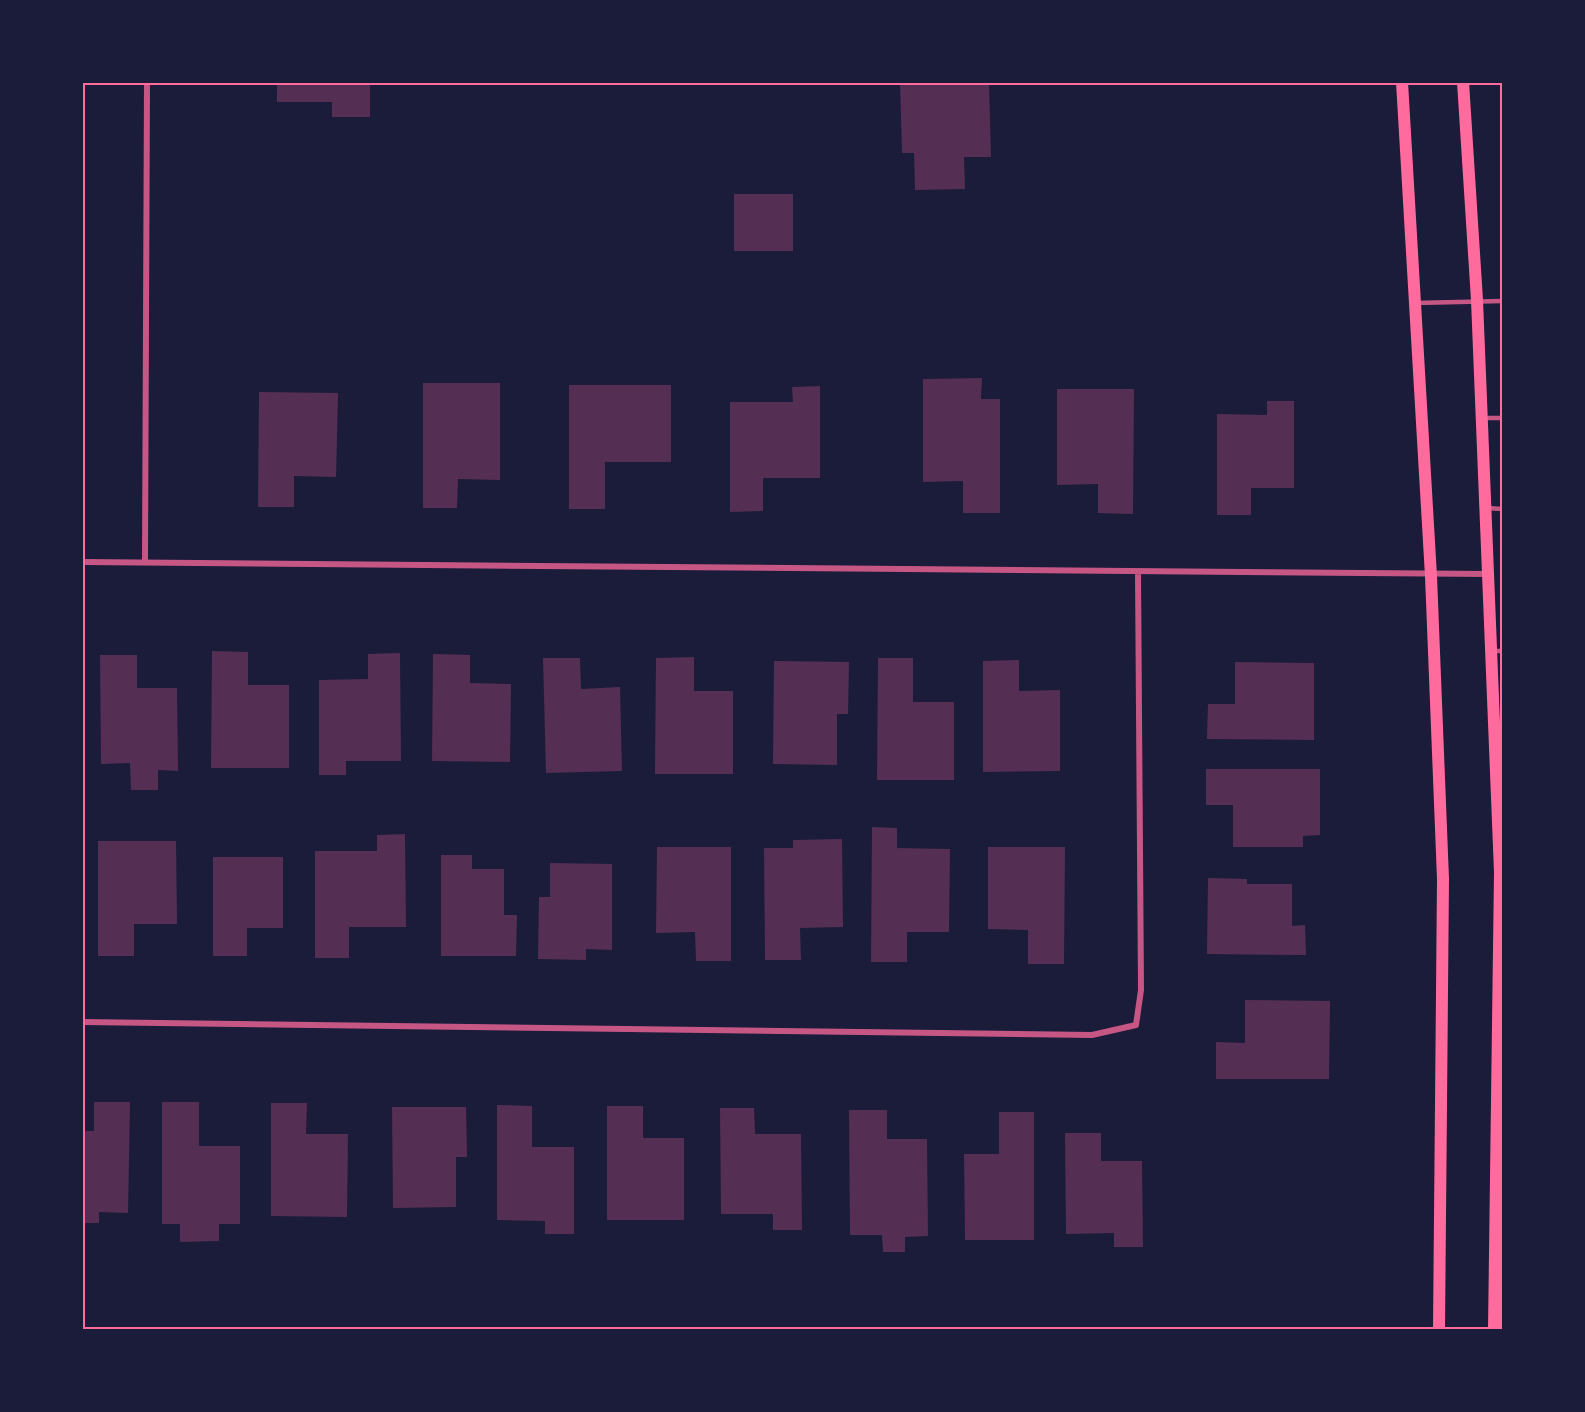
<svg xmlns="http://www.w3.org/2000/svg" width="1585" height="1412" font-family="Lora,serif">
<style>
.building{fill:#542f53}
.lines{fill:none;stroke-linecap:round;stroke-linejoin:round}
.service{stroke:#c65784;stroke-width:4.5}
.minor{stroke:#c65784;stroke-width:6}
.secondary{stroke:#ff6b9d;stroke-width:12}
.neatline{fill:none;stroke:#ff6b9d;stroke-width:2}
</style>
<rect width="100%" height="100%" fill="#1b1b3a"/>
<path class="building" d="M277,82H370V117H332V102H277Z
M900,82H989L991,157H964L965,189L915,190L914,153H902Z
M734,194H793V251H734Z
M982,378L981,399H1000V513H963V481L923,482V379Z
M423,383H500V480L458,479L457,508H423Z
M569,385H671V462H605V509H569Z
M820,386V478H763V511L730,512V402H793L792,387Z
M1057,389H1134L1133,514L1098,513V484L1057,485Z
M259,392L338,393L336,477L294,476V507H258Z
M1267,401H1294V488H1251V515H1217V414L1267,415Z
M212,651L248,652V685H289V768H211Z
M400,653L401,761H346V775H319V680L368,679V654Z
M433,654L470,655V683L511,684L510,762L432,761Z
M100,655H137V688H177L178,771L158,770V790H131L130,763L101,764Z
M694,657V691H733V774H655L656,658Z
M543,658H580L581,689L620,687L622,771L546,773Z
M878,658H913V702H954V780H877Z
M1019,660V691L1060,690V771L983,772V661Z
M774,661L849,662L848,714H837V765L773,764Z
M1235,662L1314,663V740L1207,739L1208,704H1235Z
M1206,769H1320V835L1303,836V847H1233V805H1206Z
M872,827L897,828V848L950,849L949,932H907V962H871Z
M405,834L406,927H349V958H315V851H377V835Z
M842,839L843,927L800,928L801,960H765L764,848H793V840Z
M98,841H176L177,924H134V956H98Z
M657,847H731V961H696L695,932L656,933Z
M988,847H1065L1064,964H1028V930L988,929Z
M441,855H472V869H504V915H517L516,956H441Z
M213,857H283V928H247V956H213Z
M550,863L612,864V950L586,949V960L538,959L539,897H550Z
M1208,878L1247,879V884H1292V926L1305,925L1306,955L1207,954Z
M1245,1000L1330,1001L1329,1079H1216V1042L1245,1043Z
M94,1102H130L128,1213L99,1212V1223H82V1131H94Z
M162,1102H199V1146H240V1224H219V1241L180,1242V1224H162Z
M271,1103H307L306,1134H348L347,1217L271,1216Z
M497,1105L532,1106V1147H574V1234H545V1221L497,1220Z
M607,1106H643V1138H684V1220H607Z
M392,1107H466L467,1157H456V1207L393,1208Z
M720,1108H754L755,1134H801L802,1230H773V1214H721Z
M849,1110H887V1139H927L928,1236L905,1237V1252H883L882,1235H850Z
M999,1112H1034V1240H965L964,1154H999Z
M1065,1133H1101V1161H1142L1143,1247H1114V1233L1066,1234Z"/>
<g class="lines">
<path class="service" d="M1415,303L1502,301
M1484,418H1502
M1487,508L1502,509
M1493,651H1502"/>
<path class="minor" d="M145,561L147,82
M82,562L1489,574
M82,1022L1092,1035L1136,1025L1141,990L1138,572"/>
<path class="secondary" d="M1402,82L1431,576L1443,879L1439,1330
M1463,82L1477,300L1500,872L1494,1330"/>
</g>
<rect width="1585" height="1412" fill="none" stroke="#1b1b3a" stroke-width="168"/>
<rect x="84" y="84" width="1417" height="1244" class="neatline"/>
</svg>
